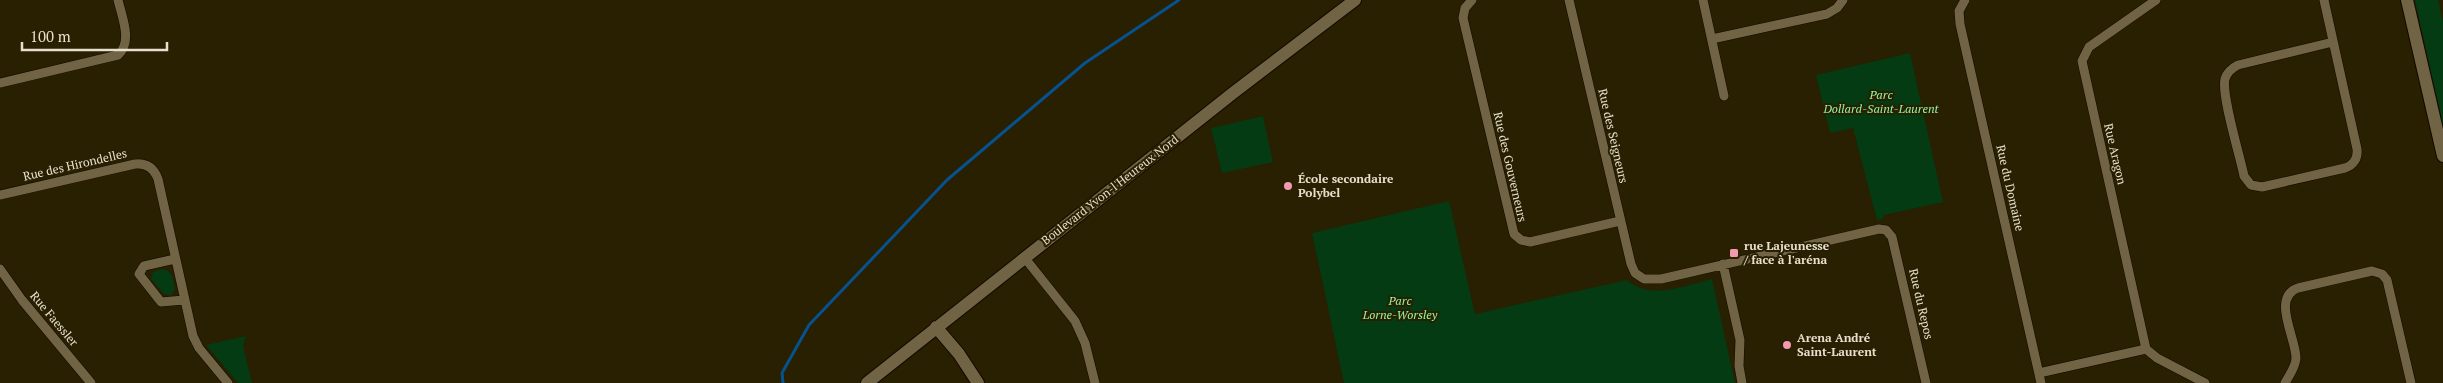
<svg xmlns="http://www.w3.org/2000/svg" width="2443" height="383" font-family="'PT Serif',serif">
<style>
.green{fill:#043b13}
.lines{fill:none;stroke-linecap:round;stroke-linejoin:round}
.stream{stroke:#06528f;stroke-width:3}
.street-casing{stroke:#100900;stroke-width:10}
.secondary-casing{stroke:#100900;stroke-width:14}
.street{stroke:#706445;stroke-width:9}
.secondary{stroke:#706445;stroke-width:12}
.poi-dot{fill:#f29ab0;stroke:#291f01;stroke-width:2}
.labels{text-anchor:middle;stroke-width:4;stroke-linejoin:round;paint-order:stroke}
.park-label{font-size:12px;font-style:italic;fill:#92f5a0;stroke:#291f01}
.street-label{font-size:12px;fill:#e7e0cf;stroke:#291f01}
.poi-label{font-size:12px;font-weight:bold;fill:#e7e0cf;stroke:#291f01;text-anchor:start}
</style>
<rect width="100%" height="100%" fill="#291f01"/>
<path class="green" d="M2415,0H2438L2443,21V124Z
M1910,53L1943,202L1884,215L1883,219L1877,220L1853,128L1830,133L1816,75Z
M1263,116L1273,162L1222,173L1211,128Z
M1449,201L1475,314L1627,280C1650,301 1686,285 1712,279L1735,383H1344L1312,233Z
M162,269L167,270L172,275L175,289L171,295L164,294L151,279L153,272Z
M246,336L243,346L252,383H238L206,345Z"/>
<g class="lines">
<path class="stream" d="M783,383L782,373L809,325L947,180L1085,63L1179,0"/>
<g class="street-casing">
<path id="street" d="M1472,0L1465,8L1463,18L1514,234L1521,240L1530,242L1620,221
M1569,0L1631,264L1635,273L1644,279H1661L1879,229L1886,230L1892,237L1926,383
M1703,0L1724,96
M1965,0L1959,11L1960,24L2041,383
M2324,0L2357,149C2358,158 2354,165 2345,168L2262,187L2251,185L2244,176C2240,156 2221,95 2225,79C2227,72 2232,68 2238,65L2333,42
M1712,39L1827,14L1837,8L1843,0
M0,83L118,55C133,42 122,17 118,0
M0,195L135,164C146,163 154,168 158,179L193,336L199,348L228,383
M1024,257L1075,321L1085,343L1095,383
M175,259L144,266L139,274L161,302L184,300
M1723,264L1740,340L1739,366L1742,383
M0,269L22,300L91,383
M2146,349L2082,61L2089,47L2156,0
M2039,373L2146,349L2157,358L2205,383
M2285,383C2289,376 2296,366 2296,358C2296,338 2271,297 2298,288L2372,271L2382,274L2387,280L2411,383"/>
</g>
<g class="secondary-casing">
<path id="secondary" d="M2407,0L2443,156
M936,327L959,354L978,383
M867,383L1233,93L1355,0"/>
</g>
<use href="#street" class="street"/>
<use href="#secondary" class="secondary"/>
</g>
<g class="poi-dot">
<circle cx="1288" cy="186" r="5"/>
<rect x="1729" y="248" width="10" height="10" rx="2.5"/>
<circle cx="1787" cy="345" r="5"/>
</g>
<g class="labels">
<g class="park-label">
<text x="1881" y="99">Parc<tspan x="1881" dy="14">Dollard-Saint-Laurent</tspan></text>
<text x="1400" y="305">Parc<tspan x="1400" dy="14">Lorne-Worsley</tspan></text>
</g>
<g class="street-label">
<text transform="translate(1613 136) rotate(77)" y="4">Rue des Seigneurs</text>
<text transform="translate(2115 154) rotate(77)" y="4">Rue Aragon</text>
<text transform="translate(75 165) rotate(-13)" y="4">Rue des Hirondelles</text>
<text transform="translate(1510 167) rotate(77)" y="4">Rue des Gouverneurs</text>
<text transform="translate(2010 188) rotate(77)" y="4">Rue du Domaine</text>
<text transform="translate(1110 190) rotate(-38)" y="4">Boulevard Yvon-l'Heureux Nord</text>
<text transform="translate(1921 304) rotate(77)" y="4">Rue du Repos</text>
<text transform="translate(54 319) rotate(50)" y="4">Rue Faessler</text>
</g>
<g class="poi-label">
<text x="1298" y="183">École secondaire<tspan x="1298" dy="14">Polybel</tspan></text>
<text x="1744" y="250">rue Lajeunesse<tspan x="1744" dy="14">/ face à l'aréna</tspan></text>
<text x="1797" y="342">Arena André<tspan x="1797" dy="14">Saint-Laurent</tspan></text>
</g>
</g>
<path d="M22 42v8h145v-8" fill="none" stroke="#e7e0cf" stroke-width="2.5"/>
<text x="30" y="42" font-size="15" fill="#e7e0cf" stroke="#291f01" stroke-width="4" paint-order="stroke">100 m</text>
</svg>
